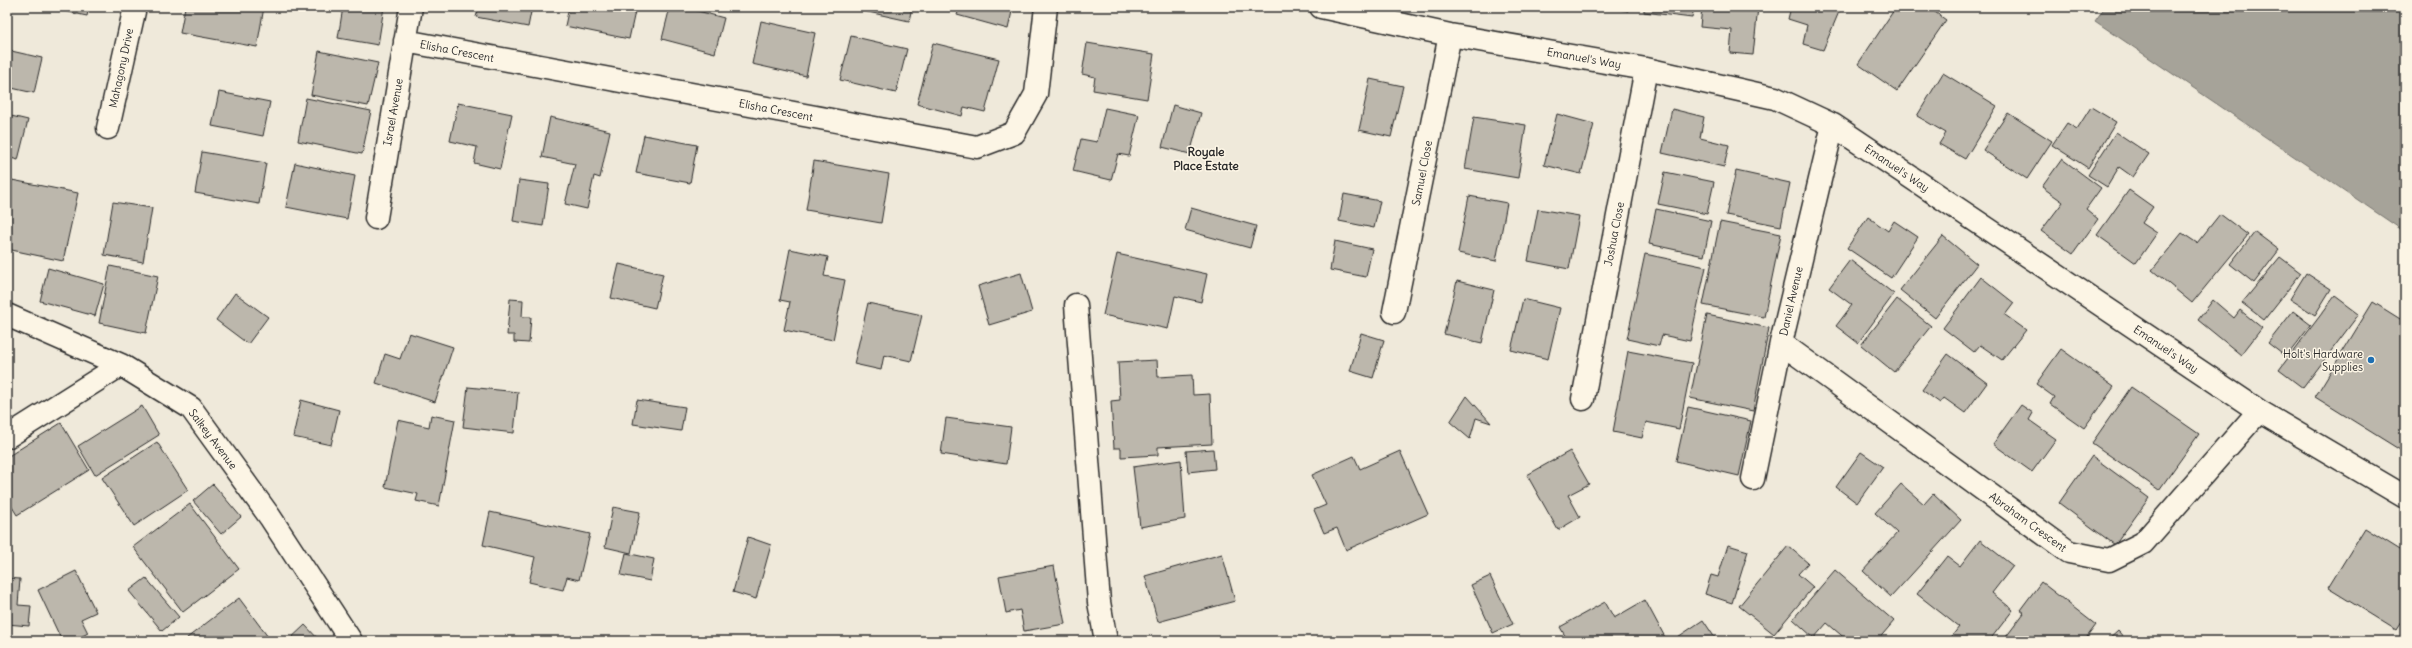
<svg xmlns="http://www.w3.org/2000/svg" width="2412" height="648" font-family="Delius,sans-serif">
<style>
.water{fill:#a6a399;stroke:#75736d}
.building{fill:#bcb7ac;stroke:#2b2b2b}
.lines{fill:none;stroke-linecap:round;stroke-linejoin:round}
.street-casing{stroke:#2b2b2b;stroke-width:25}
.street{stroke:#fcf5e5;stroke-width:22}
.poi-dot{fill:#1f6fb2;stroke:#fcf5e5;stroke-width:1.5}
.labels{text-anchor:middle;stroke-width:3;stroke-linejoin:round;paint-order:stroke}
.street-label{font-size:11px;fill:#2b2b2b;stroke:#fcf5e5}
.poi-label{font-size:11px;fill:#2b2b2b;stroke:#fcf5e5;text-anchor:end}
.neighbourhood-label{font-size:12px;font-weight:bold;fill:#2b2b2b;stroke:#fcf5e5}
</style>
<rect width="100%" height="100%" fill="#efe9da"/>
<filter id="ink" filterUnits="userSpaceOnUse"><feTurbulence type="fractalNoise" baseFrequency=".025" numOctaves="2"/><feDisplacementMap in="SourceGraphic" scale="8" xChannelSelector="R" yChannelSelector="G"/><feConvolveMatrix kernelMatrix="1 2 1 2 8 2 1 2 1" color-interpolation-filters="sRGB"/></filter>
<g filter="url(#ink)">
<path class="water" d="M2105,7H2405V232L2095,21Z"/>
<path class="building" d="M45,7H89L87,16Z
M185,7H264L257,47L180,33Z
M343,7H384L378,45L338,38Z
M479,7H532L528,27L476,17Z
M569,7H636L629,39L565,26Z
M670,7H683L724,18L715,53L662,39Z
M860,7H912L909,21L859,10Z
M960,7H1013L1008,29L957,15Z
M1609,7H1629L1628,11Z
M1644,7H1694L1692,18L1644,12Z
M1702,7H1758L1753,55L1730,53L1732,30L1700,27Z
M1791,7H1841L1823,50L1803,44L1807,25L1788,19Z
M1896,7H1928L1946,20L1897,91L1858,64Z
M761,21L815,33L806,76L752,64Z
M851,36L907,49L896,93L840,80Z
M933,43L999,59L985,112L964,107L962,116L917,104Z
M1087,43L1154,54L1147,99L1093,90L1095,77L1082,74Z
M7,50L42,58L34,93L7,87Z
M319,51L378,63L368,106L311,95Z
M1943,73L1997,106L1965,159L1939,144L1946,133L1917,116Z
M1370,79L1403,86L1391,137L1359,130Z
M219,92L270,102L263,136L212,126Z
M306,98L371,111L362,154L298,141Z
M458,103L512,114L500,169L474,163L477,147L450,141Z
M1173,105L1201,113L1190,154L1162,147Z
M2091,107L2116,122L2088,168L2052,145L2067,123L2077,129Z
M1105,108L1139,115L1129,156L1118,154L1111,180L1073,171L1081,139L1097,142Z
M1672,109L1704,117L1700,138L1729,145L1724,167L1662,153Z
M2008,113L2052,141L2027,179L1983,150Z
M1557,114L1594,124L1581,174L1544,165Z
M7,115L28,120L18,160L7,157Z
M550,117L610,131L600,178L594,176L587,209L565,204L575,164L542,157Z
M1474,117L1526,125L1518,178L1465,169Z
M2116,132L2149,154L2133,177L2119,167L2107,187L2088,175Z
M644,135L697,145L690,183L636,173Z
M202,152L266,163L259,204L195,193Z
M2062,159L2101,188L2086,209L2098,219L2073,254L2041,231L2063,202L2042,187Z
M814,161L889,174L881,223L806,210Z
M295,163L355,176L347,219L286,207Z
M1736,171L1790,183L1781,226L1726,215Z
M1665,172L1714,182L1707,214L1658,204Z
M12,180L78,193L63,261L7,249V194H9Z
M519,180L549,184L543,226L513,221Z
M2129,190L2153,207L2142,223L2157,233L2136,263L2097,235Z
M1344,194L1380,201L1374,228L1339,221Z
M1469,196L1507,203L1496,261L1458,253Z
M113,202L152,208L143,262L104,255Z
M1191,208L1256,226L1250,248L1185,230Z
M1538,209L1579,216L1569,269L1528,261Z
M1656,209L1711,221L1704,256L1649,244Z
M2220,214L2248,235L2192,303L2152,270L2182,233L2197,243Z
M1868,217L1888,231L1894,221L1918,237L1891,278L1847,248Z
M1720,222L1781,234L1764,317L1703,305Z
M2255,232L2279,250L2254,283L2230,264Z
M1943,236L1977,264L1935,318L1900,290Z
M1335,241L1372,249L1366,277L1330,270Z
M790,249L828,257L824,276L845,280L833,340L784,330L790,302L780,300Z
M1117,254L1207,274L1201,302L1175,296L1168,329L1103,315Z
M1645,254L1706,267L1690,341L1662,335L1659,346L1627,339Z
M2280,257L2301,273L2264,320L2242,303Z
M1850,260L1894,294L1858,343L1836,326L1852,305L1829,288Z
M619,264L663,274L655,308L611,298Z
M110,266L158,276L146,333L99,323Z
M48,268L104,284L95,316L40,301Z
M1021,273L1032,312L989,325L978,286Z
M2306,273L2331,289L2315,315L2290,299Z
M1981,277L2014,303L2005,315L2026,330L2002,360L1980,345L1974,352L1943,328Z
M1457,281L1494,290L1482,343L1444,334Z
M235,293L268,317L248,344L216,320Z
M2335,296L2359,314L2303,388L2279,370Z
M510,299L523,300L522,317H531L529,343L514,342V335H507Z
M1523,299L1560,308L1548,359L1511,350Z
M1897,299L1931,326L1894,372L1861,345Z
M2213,300L2234,318L2240,310L2262,328L2241,355L2198,320Z
M2373,302L2405,322V453L2315,397Z
M868,303L922,315L911,361L884,355L881,370L854,364Z
M2293,311L2311,325L2286,357L2268,343Z
M1707,315L1769,328L1753,411L1690,398Z
M409,333L453,347L435,402L376,383L385,354L400,359Z
M1361,333L1384,340L1373,378L1350,371Z
M2061,349L2114,387L2084,428L2050,404L2054,397L2036,384Z
M1628,351L1692,363L1679,429L1646,422L1642,438L1613,432Z
M1948,354L1987,383L1965,413L1944,398L1940,403L1922,390Z
M1157,360L1158,377L1192,375L1193,395L1210,394L1212,444L1158,447V455L1121,457V448H1114L1111,401L1120,400L1118,362Z
M468,387L518,392L514,433L463,427Z
M2131,387L2199,434L2159,490L2092,443Z
M1467,396L1491,423L1476,418L1470,439L1450,422Z
M301,400L339,410L331,445L293,437Z
M637,400L685,407L681,431L633,424Z
M2021,405L2033,413L2029,420L2056,439L2032,472L1993,444Z
M142,406L159,435L95,475L78,446Z
M1688,407L1751,421L1739,476L1676,461Z
M431,415L455,420L439,506L416,501L418,494L385,487L398,420L429,427Z
M946,418L1011,427L1006,464L941,454Z
M61,423L89,470L17,515L7,499V457Z
M157,442L188,490L134,526L102,478Z
M1213,449L1215,469L1188,472L1186,451Z
M1400,451L1428,514L1346,550L1337,528L1324,533L1314,510L1326,505L1312,475L1354,456L1360,469Z
M1570,451L1589,484L1568,495L1580,517L1558,530L1527,475Z
M1861,452L1883,467L1857,503L1836,487Z
M2092,456L2149,498L2115,545L2059,503Z
M1181,460L1185,519L1140,527L1133,467Z
M213,484L241,517L221,534L193,501Z
M1901,484L1924,504L1933,494L1961,520L1891,597L1863,571L1897,533L1875,513Z
M190,504L239,569L183,612L133,547Z
M613,507L640,512L631,553L605,547Z
M490,512L590,534L579,580L567,577L563,590L529,582L535,557L483,545Z
M2365,528L2405,553V616L2396,630L2328,588Z
M748,537L771,545L756,599L733,592Z
M1980,540L2013,566L1992,593L2013,610L1989,641H1948L1959,627L1917,594L1947,556L1960,566Z
M1728,545L1748,551L1732,603L1705,594L1711,575L1718,577Z
M1788,546L1808,563L1798,574L1813,587L1774,634L1739,606Z
M626,553L654,559L650,581L621,575Z
M1222,554L1235,601L1158,622L1145,576Z
M1054,566L1065,624L1024,631L1020,610L1006,613L999,576Z
M1835,570L1894,621L1877,641H1848L1827,623L1814,638L1793,619Z
M76,571L96,612L81,619L88,633L73,641H62L38,590Z
M1490,576L1513,624L1493,633L1471,585Z
M7,578L20,579L18,605L31,606L29,626L7,624Z
M146,578L179,617L162,631L129,591Z
M2041,582L2096,625L2084,641H2003L2024,613L2020,610Z
M239,598L271,641H189L187,638Z
M1645,600L1666,639L1662,641H1568L1560,627L1605,602L1614,618Z
M1703,620L1715,638L1711,641H1672Z
M305,625L320,641H288Z
M2118,631L2127,641H2107Z
M164,636L167,641H157Z
M1827,636L1833,641H1823Z
M2303,636L2309,641H2299Z"/>
<g class="lines">
<g class="street-casing">
<path id="street" d="M1321,7L1450,35L1646,69L1775,98L1833,125L2259,411L2405,497
M405,41L977,147L1014,133L1036,94L1046,7
M108,128L135,7
M376,218L411,7
M1076,305L1099,602L1106,641
M1394,312L1450,35
M7,315L121,365L191,408L270,517L351,641
M1781,343L2069,552L2109,560L2143,543L2259,411
M1583,399L1646,69
M7,437L121,365
M1753,479L1781,343L1833,125"/>
</g>
<use href="#street" class="street"/>
</g>
</g>
<circle class="poi-dot" cx="2371" cy="360" r="4"/>
<g class="labels">
<g class="street-label">
<text transform="translate(457 51) rotate(11)" y="4">Elisha Crescent</text>
<text transform="translate(1584 58) rotate(10)" y="4">Emanuel's Way</text>
<text transform="translate(121 68) rotate(-78)" y="4">Mahagony Drive</text>
<text transform="translate(776 110) rotate(11)" y="4">Elisha Crescent</text>
<text transform="translate(393 112) rotate(-80)" y="4">Israel Avenue</text>
<text transform="translate(1897 168) rotate(34)" y="4">Emanuel's Way</text>
<text transform="translate(1422 173) rotate(-79)" y="4">Samuel Close</text>
<text transform="translate(1614 234) rotate(-79)" y="4">Joshua Close</text>
<text transform="translate(1791 301) rotate(-77)" y="4">Daniel Avenue</text>
<text transform="translate(2166 349) rotate(34)" y="4">Emanuel's Way</text>
<text transform="translate(213 439) rotate(53)" y="4">Salkey Avenue</text>
<text transform="translate(2028 522) rotate(36)" y="4">Abraham Crescent</text>
</g>
<g class="poi-label">
<text x="2363" y="358">Holt's Hardware<tspan x="2363" dy="13">Supplies</tspan></text>
</g>
<g class="neighbourhood-label">
<text x="1206" y="156">Royale<tspan x="1206" dy="14">Place Estate</tspan></text>
</g>
</g>
<rect width="2412" height="648" fill="none" stroke="#fcf5e5" stroke-width="24"/>
<rect x="12" y="12" width="2388" height="624" fill="none" stroke="#2b2b2b" stroke-width="1.5" filter="url(#ink)"/>
</svg>
